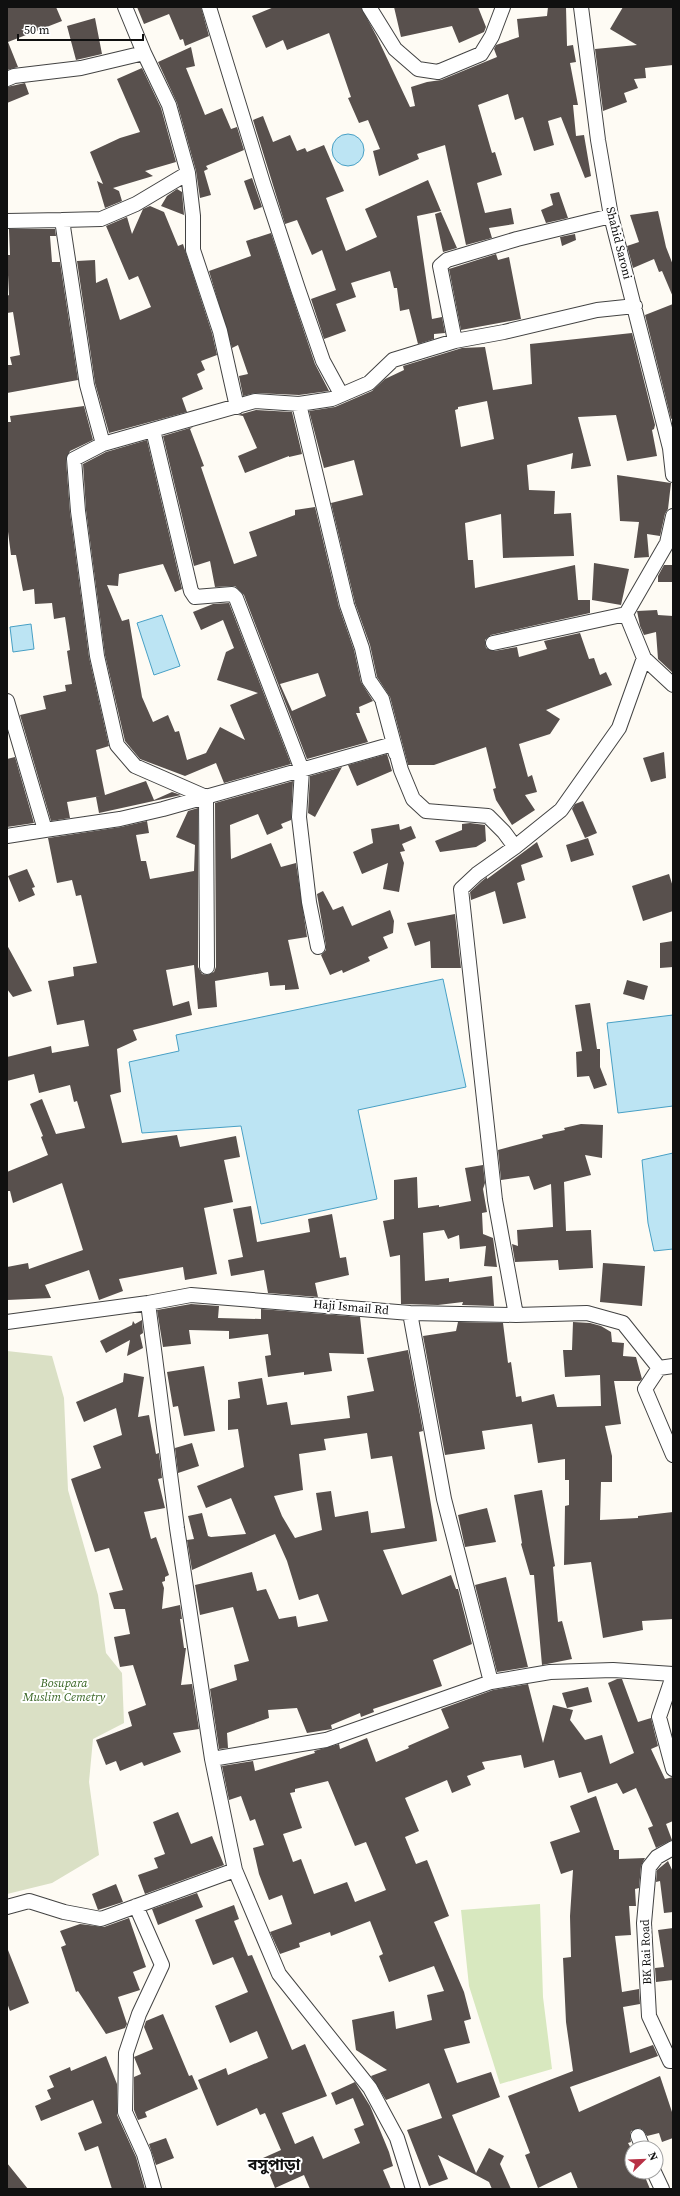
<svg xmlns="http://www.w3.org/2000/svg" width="680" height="2196" font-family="'Source Serif 4','Noto Sans Bengali',serif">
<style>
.green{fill:#d8e8bf}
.cemetery{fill:#dae0c5}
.water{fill:#bce4f3;stroke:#48a0c5}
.building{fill:#58504d;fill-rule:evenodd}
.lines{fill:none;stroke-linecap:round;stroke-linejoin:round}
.street-casing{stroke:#434343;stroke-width:16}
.street{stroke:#fff;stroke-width:14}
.labels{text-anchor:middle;stroke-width:4;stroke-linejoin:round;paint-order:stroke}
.street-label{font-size:12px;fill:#101010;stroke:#fff}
.park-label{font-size:12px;font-style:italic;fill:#386524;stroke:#fff}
.district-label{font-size:16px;font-weight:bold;fill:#101010;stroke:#fff}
</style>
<rect width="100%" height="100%" fill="#fefbf4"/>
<path class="green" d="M540,1904L543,1997L552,2069L500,2084L469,1986L461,1910Z"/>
<path class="cemetery" d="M7,1351L52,1356L64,1398L68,1490L98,1595L106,1653L122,1673L124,1723L93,1739L89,1782L99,1855L52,1883L7,1894Z"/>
<path class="water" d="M332 150a16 16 0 1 1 32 0a16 16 0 1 1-32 0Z
M162,615L180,666L154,675L137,623Z
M31,624L34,649L13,652L10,627Z
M443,979L466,1087L358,1110L377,1199L261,1224L241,1126L142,1133L129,1062L179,1051L176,1035Z
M673,1015V1106L618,1113L607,1023Z
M673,1153V1249L654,1251L648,1223L642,1160Z"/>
<path class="building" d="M7,7H56L62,21L8,42L18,67L7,70Z
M137,7H201L209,36L185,46L183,39L180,40L169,14L144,24Z
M274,7H361L377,37L410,107L415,106L411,87L427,82L441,80L497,57L494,49L496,45L519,37L517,19L547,16L548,7H566L567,46L573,45L576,62L570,63L578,105H573L576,136L584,135L591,176L585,178L561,117L548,121L554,145L534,151L523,117L515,120L508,94L478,105L492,153L495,152L502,175L477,183L485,213L511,208L514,224L489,228L492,238L466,245L445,145L417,154L419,159L379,176L373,151L380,149L368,120L359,123L348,98L351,97L329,33L287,50L283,40L266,48L252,16Z
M394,7H478L486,27L484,32L459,43L452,26L401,37Z
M623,7H673V65L645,68L646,78L634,79L638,88L624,93L627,102L603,111L595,49L637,45L610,29Z
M95,18L102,54L76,60L67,26Z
M191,47L195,66L186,68L205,115L222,108L231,129L237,127L244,150L206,166L208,169L204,171L211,195L200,198L196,171L177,103L158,62Z
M142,68L161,108L176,162L145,171L153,176L113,188L119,191L122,201L105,208L97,181L103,184L90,152L120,138L140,132L117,79Z
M25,83L29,94L7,103V87Z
M263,116L273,142L290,135L297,151L305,148L307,152L324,145L344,191L326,198L346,251L377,237L365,209L428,180L441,211L417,216L432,319L442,317L445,333L434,334V339L418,344L409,309L400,311L397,288H394L390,271L351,283L356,297L336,304L346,331L324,339L311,299L336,290L322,250L312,255L297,220L285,224L253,120Z
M252,178L262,207L254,210L244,181Z
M177,189L182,192L184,215L161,206L167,196Z
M559,192L568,218L546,223L541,210L553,205L550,194Z
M150,206L164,212L178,246L183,244L212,333L217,355L201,361L205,370L197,374L203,389L182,398L187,412L109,433L95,383L77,261L95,260L96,283L107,278L120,320L151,307L138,276L129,280L106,226L127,217L132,234L143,209Z
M658,211L666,247L673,265V297L662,271L659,272L654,259L633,268L627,246L639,242L630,215Z
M441,212L457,248L443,252L435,214Z
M9,229H55L56,236H50L52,262H60L78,380L7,393V365H12L10,357L20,355L13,312L7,313V296L9,295L7,255H10Z
M271,233L315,364L329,391L299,395L255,393L243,396L239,376L248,374L238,345L232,348L209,271L251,256L246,241Z
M575,234L576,240L562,246L560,237Z
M496,254L498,260L509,257L521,319L461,330L449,269Z
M673,304V418L671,419L645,315Z
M632,333L655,425L654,429L652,430L657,456L627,461L616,415L578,417L591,466L571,469L573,453L527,465L529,490L555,491L554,514L571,513L574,556L503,558L501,514L465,523L468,560H473L475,588L575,565L578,600H590V613L491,635L485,640L486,648L494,651L517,647L519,657L547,649L544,641L580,633L589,659L594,658L600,675L606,672L612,685L546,710L560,719L550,734L519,744L528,777L532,775L537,792L525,795L535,810L512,825L496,800L493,789L496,788L486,747L434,765H408L390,697L377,677L370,645L355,603L331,503L363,495L354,460L324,468L309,411L335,407L372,391L385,379L404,370L403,366L462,348L485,347L493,390L532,384L530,344ZM487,401L494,439L461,447L455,410L458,409V407Z
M84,406L93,440L70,451L66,460L70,512L89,657L109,746L96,750L105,795L146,781L154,800L172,792L181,795L99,813L96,797L101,796L67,802L70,818L51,821L20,715L46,709L43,696L66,691L65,685L72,684L67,651L70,650L65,617L54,619L52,603L35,604L34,589L23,591L16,555H11L7,524V422H11L10,416Z
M256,410L292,412L302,454L289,457V456L245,473L238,456L257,448L243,416L238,415Z
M193,427L190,429L204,466L201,467L234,564L257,556L249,532L295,515V510L315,507L339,607L354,650L361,682L373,701L359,707L360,713H356L368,742L307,759L244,595L235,586L215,587L210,561L194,566L163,436ZM318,673L326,696L292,711L280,684Z
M147,440L182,589L175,592L163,564L119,574L118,586L107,585L122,621L129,619L142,697L153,722L168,715L175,732L179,731L187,760L206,753L220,727L245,740L230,705L258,693L217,680L226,652L234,648L223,620L201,630L193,612L213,604L229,603L291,764L224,783L216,763L185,776L140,759L125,741L105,655L86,510L83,464L106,452Z
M617,475L671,483L668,509L665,514L660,536L647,534L649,557L634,558L639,522L620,521Z
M594,563L629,569L621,605L592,600Z
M664,565H673V582H658V576Z
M657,610L658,615L673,616V673L658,659L656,632L644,635L640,626L637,611Z
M664,752L666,778L651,782L643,758Z
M387,754L392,771L357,786L348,765Z
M15,757L34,823L7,827V759Z
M342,767L315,817L308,813L310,776Z
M293,781L291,820L281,824L283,828L267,835L258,814L230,825L231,859L271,843L281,867L296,863L307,937L288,940L299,989L285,990V985L270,986L268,972L215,981L217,1007L198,1009L194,965L166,970L173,1006L189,1001L192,1015L133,1030L137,1040L117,1049L121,1092L110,1095L122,1143L177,1135L180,1147L236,1136L240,1157L224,1160L233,1202L204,1208L217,1274L185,1280L183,1267L119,1279L123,1291L99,1300L89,1270L45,1285L51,1298L7,1300V1267L28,1263L29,1269L83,1250L62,1183L13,1203L10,1191H7V1172L48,1155L41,1137L43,1136L30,1104L42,1099L56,1134L85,1128L77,1101L74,1102L70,1085L39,1093L34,1074L7,1081V1057L51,1046L52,1053L89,1046L84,1020L57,1025L48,981L74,976L73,967L97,963L81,895L76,896L72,880L57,883L48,838L121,827L147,821L149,833L136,835L141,861H146L150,879L194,871L195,845L176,837L188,811L198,808V967L202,974L207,975L214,972L216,967L215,803Z
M583,801L597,833L585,838L572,809L575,804Z
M470,823L485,825L486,841L476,847L440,852L435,841L462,830V824Z
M399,824L400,830L411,826L416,838L402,844L405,851L400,852L404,863L399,892L383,889L388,863L362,874L353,852L373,843L371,829Z
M588,838L594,855L571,862L566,845Z
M537,842L543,857L521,865L525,880L517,883L526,918L503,924L495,891L471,900L470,892L482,881L487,877V879Z
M27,869L35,887L32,888L35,895L19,902L8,876Z
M669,874L673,887V911L643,921L632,886Z
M323,891L333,910L343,906L352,926L390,910L394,921L393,933L383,937L388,948L368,957L370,961L343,973L342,970L330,975L321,955L326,950V946L317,894Z
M455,914L461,968H431L430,941L415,946L407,923Z
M673,941V967L660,968V943Z
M7,945L32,991L13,997L7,989Z
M627,980L648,986L644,1000L623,994Z
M590,1003L597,1049H600V1067L607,1085L594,1089L589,1076L577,1077L576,1052L582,1051L575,1005Z
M581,1124L603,1125L602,1158L585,1155L591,1175L564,1182L566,1231L591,1230L593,1268L559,1270L558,1260L515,1262L512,1244L518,1246L517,1230L553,1227L551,1184L534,1190L529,1176L501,1180L498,1150L543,1138L542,1135L565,1130L564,1128Z
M483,1165L485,1183L483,1189L487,1212L482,1213L483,1234L493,1238L497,1267L484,1266L486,1246L460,1249L459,1235L448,1239L444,1230L423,1233L425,1281L449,1278V1282L492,1276L494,1306L462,1305L463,1302L438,1305L401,1304L400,1255L390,1257L383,1221L394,1219V1180L417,1177L418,1208L439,1205V1207L471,1201L465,1168Z
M251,1206L257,1242L310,1232L308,1219L332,1214L340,1258L346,1257L349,1275L315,1283L318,1297L268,1293L264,1270L231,1276L228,1260L243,1257L233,1209Z
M603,1263L645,1266L642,1306L600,1302Z
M191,1304L219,1306L218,1318L261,1319V1309L360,1317L364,1354L329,1353L332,1371L304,1375V1372L268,1377L265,1356L271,1355L268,1334L229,1339V1331L189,1330L191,1344L163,1347L157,1310Z
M142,1320L143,1333L140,1335L143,1348L127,1356L130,1340L106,1353L100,1341L132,1325L133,1321L135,1324Z
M458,1322L503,1323L508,1363L511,1362L516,1397L521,1396L522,1402L554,1394L557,1407L601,1406L600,1375L565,1377L563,1350H572L573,1322L590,1323L601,1326L611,1332L612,1342L624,1343L623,1356L636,1357L642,1379L640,1381H614L621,1424L605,1426L612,1456V1482H601L600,1520L638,1518V1516L673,1512V1619L642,1621L643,1630L603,1638L591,1562L564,1565L565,1506L569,1505V1480H565V1459L538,1463L532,1424L482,1431L485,1449L445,1455L423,1336L456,1331Z
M408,1350L423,1431L419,1432L437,1541L383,1550L402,1595L451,1575L456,1589H458L472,1644L433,1660L442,1686L373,1709L374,1712L361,1717L360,1713L331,1725L332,1729L307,1733L297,1708L268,1710L269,1718L227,1733L228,1748L219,1749L210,1689L237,1680L234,1665L249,1661L233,1607L200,1615L195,1585L252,1572L257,1591L266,1589L279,1619L296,1616L298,1627L328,1621L318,1594L299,1600L287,1561L275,1534L192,1570L187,1540L194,1539L188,1516L202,1513L208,1536L211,1537L246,1534L231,1498L206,1508L197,1486L244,1467L238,1429L228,1430V1400L240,1398L238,1382L262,1378L267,1405L287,1402L291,1425L350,1418L347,1396L374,1391L367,1358ZM367,1433L371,1459L392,1456L405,1528L371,1533L368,1511L335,1517L331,1491L316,1493L322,1530L295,1538L282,1516L274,1496L303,1490L299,1454L326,1450L324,1439Z
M204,1366L215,1431L184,1436L178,1406L173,1407L167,1372Z
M124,1373L144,1377L138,1417L149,1415L156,1454L159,1453L162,1478L158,1479L165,1508L144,1512L151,1539L156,1537L169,1575L165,1577V1581L162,1582L164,1588L162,1609L180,1605L182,1619H180L184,1648H186L181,1685L192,1684L199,1729L173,1733L181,1752L144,1766L142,1762L120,1771L116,1761L106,1765L96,1740L132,1726L128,1712L146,1705L133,1665L120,1667L114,1637L130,1634L125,1609H114L109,1593L123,1590L109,1548L95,1552L71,1479L101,1468L93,1446L122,1435L116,1408L84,1422L76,1402L123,1382Z
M192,1443L199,1466L178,1473L175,1448Z
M542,1490L555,1566L553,1567L558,1622L562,1621L572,1659L542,1665L534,1575H530L521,1544L522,1543L514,1495Z
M487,1508L496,1542L465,1547L458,1515Z
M506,1577L528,1667L497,1672L475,1585Z
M617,1679H622L638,1722L651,1718L658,1746L651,1749L665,1779L673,1777V1821L666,1824L672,1840L656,1848L648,1828L653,1826L636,1788L623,1794L617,1783L588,1793L581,1772L559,1778L554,1760L524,1768L521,1755L482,1762L485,1769L467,1776L471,1785L452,1793L447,1780L405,1798L419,1831L405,1837L416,1864L427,1860L449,1916L434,1922L464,1992L471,2019L464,2021L470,2043L444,2049L457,2083L491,2072L500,2097L452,2115L476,2173L489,2148L504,2156L500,2164L511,2189H492L489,2182L438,2155L448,2179L429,2186L407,2130L442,2118L429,2083L386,2100L371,2076L387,2070L356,2050L352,2020L394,2011L396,2029L432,2020L427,1995L444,1991L434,1966L389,1982L379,1956L383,1954L370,1921L331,1936L330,1932L299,1943L300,1947L280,1954L270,1932L292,1924L282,1895L269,1900L259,1874L253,1848L264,1845L255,1819L250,1821L241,1796L229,1800L222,1766L253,1761L255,1771L315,1753L314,1751L339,1744L340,1749L367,1738L376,1762L409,1748L408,1746L449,1728L441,1709L493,1690L528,1684L543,1743L553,1705L573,1710L570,1720L585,1740L602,1735L610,1764L634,1753L608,1683ZM328,1781L355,1846L366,1842L386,1890L355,1902L347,1882L314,1894L301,1859L293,1862L283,1834L302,1828L290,1793L295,1792V1789Z
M588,1687L592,1702L567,1708L562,1693Z
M596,1796L614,1850H619V1859L645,1858L641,1866L639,1888L635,1889L636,1906H629L631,1935L615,1936L622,1992L639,1989L640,2004L623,2007L630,2053L653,2045L658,2056L570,2087L579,2112L660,2076L673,2115V2138L662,2142L659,2133L647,2136L643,2130L639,2128L631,2131L630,2135L631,2142L628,2143L632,2150V2172H643L650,2189H578L571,2172L538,2188L525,2155L530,2153L508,2096L573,2071L566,2022L563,1958L571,1957L570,1916L573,1870L561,1874L550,1842L580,1832L570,1806Z
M178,1812L191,1844L212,1836L224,1865L145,1894L138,1875L158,1868L154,1858L165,1854L153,1822Z
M668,1861L673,1872V1912L664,1913L660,1881L656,1882L657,1870Z
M116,1884L123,1902L98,1910L92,1894Z
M197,1893L203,1907L158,1925L152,1909Z
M234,1905L239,1919L234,1921L248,1956L252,1955L292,2050L305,2044L327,2096L282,2113L295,2144L313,2136L323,2159L360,2143L354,2129L364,2125L353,2098L336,2105L331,2093L355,2082L370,2106L389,2152L393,2166L383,2170L391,2189H310L304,2175L275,2188L263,2158L281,2150L265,2113L260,2115L257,2108L217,2126L198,2080L226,2068L228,2075L268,2058L257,2031L230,2043L215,2006L248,1992L233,1957L213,1965L195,1920Z
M129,1918L146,1967L133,1972L140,1990L118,1997L127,2024L125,2028L106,2034L78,1991L76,1992L61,1947L66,1945L60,1931L80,1924L104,1927Z
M673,1928V1980L656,1982L655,1968L664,1967L658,1930Z
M8,1950L29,2003L10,2011L7,2003Z
M163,2014L189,2076L192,2075L198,2089L145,2112L147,2117L138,2120L134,2110V2077L141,2074L134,2057L153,2049L144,2027L146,2021Z
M106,2056L117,2084V2115L136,2157L145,2189H112L98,2146L85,2151L78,2133L102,2123L93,2100L41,2121L35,2106L51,2099L47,2090L54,2087L49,2076L70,2067L71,2071Z
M166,2138L174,2158L156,2165L149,2144Z
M7,2163L28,2189H7Z"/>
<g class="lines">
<g class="street-casing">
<path id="street" d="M209,7L263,183L298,289L323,361L341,394
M369,7L395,49L418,69L438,72L481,54L492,36L503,7
M581,7L598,140L611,216L670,448L673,475
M144,53L169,105L188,173L193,216V250L220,331L237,407
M7,79L14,76L81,68L144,53L125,7
M62,220L101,219L136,204L188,173
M7,221L62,220L87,385L103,444L255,401L299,404L332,399L369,383L393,360L455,341L504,332L597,310L635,306
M455,341L440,266L447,260L517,239L611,216
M299,404L347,605L362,648L369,680L382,699L401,770L413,799L426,811L488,816L504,832L515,847
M153,430L191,591L195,597L232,594L236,598L302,770L299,817L309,902L318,947
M103,444L74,459L78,511L97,656L117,745L135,766L206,797L207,967
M673,516L667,543L626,614L644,658L673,685
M493,643L626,614
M7,701L45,830L7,836
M45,830L120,819L163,809L393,744L396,754
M148,1303L177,1528L212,1759L235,1870L279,1974L370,2088L397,2138L413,2189
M410,1313L444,1499L491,1682
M516,1315L495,1200L461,889L477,874L515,847L561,810L619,728L644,658
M7,1322L148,1303L191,1295L410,1313L516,1315L587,1313L623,1323L659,1368L673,1366
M659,1368L645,1389L673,1455
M673,1676L659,1717L673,1769
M212,1759L326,1740L491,1682L550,1672L613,1670L673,1674
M673,1848L657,1857L649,1867L644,1923L649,2016L670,2061H673
M136,1906L162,1965L139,2014L126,2053L125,2112L144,2154L154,2189
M7,1907L29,1901L64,1912L101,1919L235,1870
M638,2136L643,2148
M654,2172L662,2189"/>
</g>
<use href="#street" class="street"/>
</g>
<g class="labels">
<g class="street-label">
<text transform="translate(619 243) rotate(76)" y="4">Shahid Saroni</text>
<text transform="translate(351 1307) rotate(5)" y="4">Haji Ismail Rd</text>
<text transform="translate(646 1952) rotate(-92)" y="4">BK Rai Road</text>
</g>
<g class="park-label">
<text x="64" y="1687">Bosupara<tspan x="64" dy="14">Muslim Cemetry</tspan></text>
</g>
<g class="district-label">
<text x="274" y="2170">বসুপাড়া</text>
</g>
</g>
<rect width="680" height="2196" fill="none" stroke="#101010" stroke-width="16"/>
<g transform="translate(644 2160) rotate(67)"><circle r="19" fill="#ffffff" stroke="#9f9f9f"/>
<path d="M0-3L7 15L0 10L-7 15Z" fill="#b83045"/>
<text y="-6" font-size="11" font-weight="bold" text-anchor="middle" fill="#101010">N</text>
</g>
<path d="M18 34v6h125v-6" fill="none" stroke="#101010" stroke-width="2"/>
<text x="24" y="34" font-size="12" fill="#101010" stroke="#ffffff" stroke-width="3" paint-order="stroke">50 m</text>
</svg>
